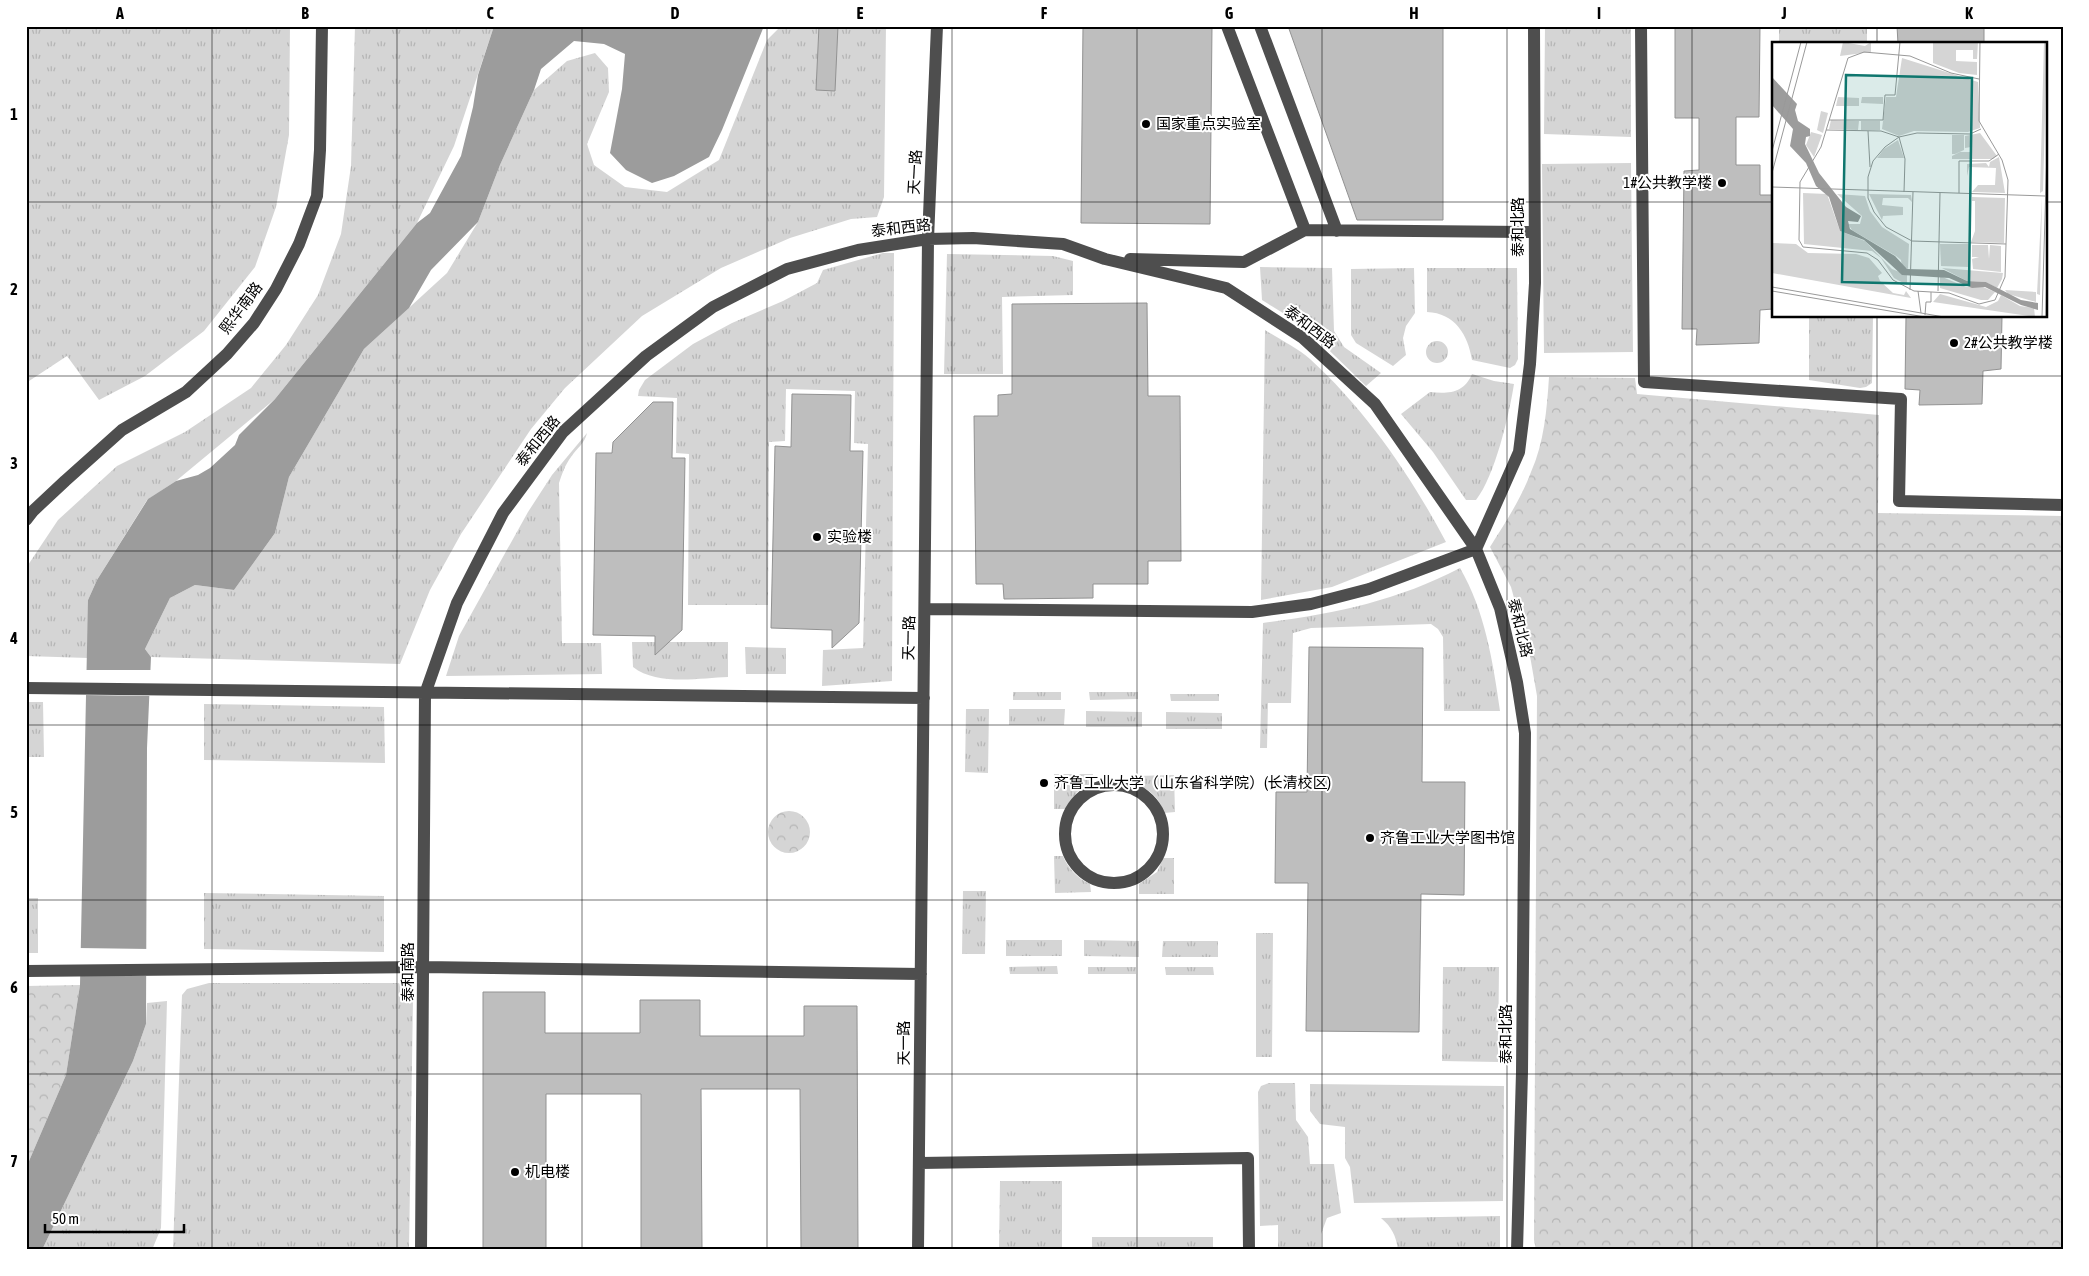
<svg xmlns="http://www.w3.org/2000/svg" width="2089" height="1276" font-family="'Asap Condensed','Noto Sans SC',sans-serif">
<style>
.grass{fill:url(#grass-tufts)}
.forest{fill:url(#forest-crowns)}
.water{fill:#9c9c9c}
.pier{fill:#fff}
.building{fill:#bebebe;stroke:#929292}
.lines{fill:none;stroke-linecap:round;stroke-linejoin:round}
.minor{stroke:#4e4e4e;stroke-width:12}
.grid{fill:none;stroke:#000;stroke-width:1;stroke-opacity:0.55}
.poi-dot{fill:#000;stroke:#fff;stroke-width:2}
.labels{text-anchor:middle;stroke-width:4;stroke-linejoin:round;paint-order:stroke}
.poi-label{font-size:15px;fill:#000;stroke:#fff;text-anchor:start}
.street-label{font-size:15px;fill:#000;stroke:#fff}
.inset-road{fill:none;stroke:#999;stroke-width:1}
.view{fill:#0f766e;fill-opacity:0.15;stroke:#0f766e;stroke-width:2.5}
.inset-edge{fill:none;stroke:#000;stroke-width:2.5}
.neatline{fill:none;stroke:#000;stroke-width:2}
.grid-label{font-size:16px;text-anchor:middle;font-weight:bold;fill:#000}
</style>
<defs>
<pattern id="grass-tufts" width="24" height="20" patternUnits="userSpaceOnUse" patternTransform="scale(1.25)"><rect width="24" height="20" fill="#d5d5d5"/><path d="M3 7l-1-3M5 7V3M7 7l1-3M15 17l-1-3M17 17v-4M19 17l1-3" fill="none" stroke="#b5b5b5"/></pattern>
<pattern id="forest-crowns" width="20" height="18" patternUnits="userSpaceOnUse" patternTransform="scale(1.25)"><rect width="20" height="18" fill="#d5d5d5"/><path d="M2 6a3 3 0 1 1 6 0M12 15a3 3 0 1 1 6 0" fill="none" stroke="#b5b5b5"/></pattern>
</defs>
<rect width="100%" height="100%" fill="#fff"/>
<path class="grass" d="M26,26H290L289,135L276,207L255,267L204,331L145,376L99,400L67,356L26,383Z
M355,26H494L454,146L417,223L275,399L176,481L147,500L97,580L88,600V658L26,656V568L58,520L117,466L185,432L251,388L286,345L318,295L341,234L351,166Z
M781,26H886L884,197L877,217L851,219L790,238L721,268L642,316L565,388L531,429L461,534L430,590L400,664L151,657L145,649L170,598L195,585L234,590L275,533L289,477L364,349L447,273L478,222L500,165L534,90L567,61L595,53L608,68L609,92L587,144L594,165L625,187L667,192L719,160L767,40Z
M1545,26H1631V137L1544,134Z
M1779,26H1867V44H1779Z
M1631,163L1633,352L1544,353L1542,164Z
M883,253H894L892,681L822,686L823,650L863,648L868,444L854,443L855,391L786,389L785,441L769,442L768,605H688L689,454L676,453L677,398L638,396L639,390L645,380L693,344L732,323L783,301L817,283L823,270Z
M947,254L1053,256L1073,261V295L1002,297L1003,374H944Z
M1260,267L1332,268L1334,331L1344,347L1381,373L1366,386L1304,326L1262,300Z
M1414,268L1415,313L1406,326L1403,338L1406,355L1393,366L1356,343L1351,335V269Z
M1427,268H1517L1518,359L1515,365L1510,368L1472,360C1468,335 1455,313 1427,312Z
M1809,316H1873L1872,383L1866,387L1860,388L1809,380Z
M1265,330C1279,339 1297,348 1310,359C1366,410 1411,476 1446,542L1332,587L1261,600Z
M1426 352a11 11 0 1 1 22 0a11 11 0 1 1-22 0Z
M1472,374L1494,381L1514,384C1509,415 1495,476 1476,500H1466L1433,452L1401,414L1430,392C1449,394 1464,393 1472,374Z
M587,433C585,443 577,448 571,457C565,465 562,474 559,483L562,643H601L602,674L446,676L459,636L528,512L552,475Z
M1460,568C1485,611 1493,662 1500,711H1444L1443,637L1438,629L1431,624L1311,628L1293,633L1291,703H1268L1267,748H1260L1263,623C1333,614 1397,601 1460,568Z
M632,642H728V677C700,678 657,686 633,667Z
M745,647L786,648V674H746Z
M1061,692V700H1013V692Z
M1089,692H1138V699L1090,700Z
M1170,694H1219V701H1171Z
M26,702H43L44,757H26Z
M204,704L384,707L385,763L204,760Z
M966,709H989L988,773L965,772Z
M1009,709H1065L1064,725H1009Z
M1086,711L1142,712V727H1086Z
M1166,712L1222,713V729H1166Z
M1054,774H1093V783L1077,792L1066,809H1054Z
M1174,775L1175,812L1164,813C1159,798 1151,789 1136,785L1137,776Z
M1054,856H1063C1067,867 1079,880 1090,884L1091,892L1055,893Z
M1163,858H1174V894H1139V884L1157,872Z
M963,891H986L985,954H962Z
M204,893L384,896V952L204,949Z
M26,898H38V953H26Z
M1256,933H1273L1272,1057H1256Z
M1006,940H1062V956H1006Z
M1084,940L1139,941V957L1084,956Z
M1163,941H1218V957H1162Z
M1057,966L1058,974H1010L1009,967Z
M1088,967H1136V974H1088Z
M1165,967H1213L1214,975H1166Z
M1443,967H1499L1498,1062L1442,1061Z
M209,983H396C406,984 411,989 413,999L409,1250H173L182,995L187,989Z
M167,1001L161,1228L152,1250H42L133,1061L146,1024L147,1003Z
M1269,1083H1295L1296,1120L1308,1137L1310,1164H1334L1341,1213L1327,1218L1321,1234V1250H1278V1225L1260,1226L1258,1092L1261,1086Z
M1310,1084L1504,1086L1503,1201L1354,1203L1350,1167L1345,1158V1127L1320,1124L1310,1111Z
M1000,1181H1062V1250H999Z
M1500,1216V1250H1398C1396,1236 1392,1227 1381,1218Z
M1092,1237H1213V1250H1092Z"/>
<path class="forest" d="M1549,377L1635,378L1637,394L1879,415L1878,513L2063,516V1250H1536L1534,1240L1537,696L1530,656L1511,587L1490,547C1505,523 1521,499 1531,472C1544,443 1547,409 1549,377Z
M768 832a21 21 0 1 1 42 0a21 21 0 1 1-42 0Z
M80,985L66,1075L26,1168V986Z"/>
<path class="water" d="M494,26H764L722,130L709,157L674,176L652,183L626,170L610,153L622,89L625,54L604,44L574,41L541,69L534,90L500,165L478,222L431,270L409,308L364,349L289,477L275,533L234,590L195,585L170,598L145,649L151,657L147,748L146,1024L133,1061L42,1250H26V1168L66,1075L80,985L88,600L97,580L148,499L176,481L198,475L210,468L235,445L239,435L275,399L417,223L430,213L461,156L473,107L478,75Z"/>
<path class="pier" d="M85,670H153L152,696L83,695Z
M78,948L150,949V976L77,975Z"/>
<path class="building" d="M819,26H838L835,91L816,90Z
M1083,26H1212L1210,224L1081,223Z
M1288,26H1443V220H1357Z
M1675,26H1760L1759,117H1736V165H1760V195H1773V309L1760,310L1759,343L1696,345L1697,329H1682L1684,171L1699,170V118H1675Z
M1897,26H1984V44H1898Z
M1147,303L1148,396H1180L1181,561H1148V584H1093V598L1004,599L1003,584H976L974,416H998V395L1012,394V304Z
M1906,316H2002L2001,369L1983,371L1982,404L1919,405L1920,390L1905,389Z
M792,394L851,395L850,451H863L859,623L832,648V630L771,628L775,446L791,447Z
M653,402H673L672,458H685L682,630L655,655V636L593,635L596,453H612L613,442Z
M1309,647L1423,648L1422,782H1465L1464,895L1421,894L1419,1032L1306,1031L1308,883H1275L1276,792H1307Z
M483,992H545V1033H640V1000H700V1036H804V1006H857L858,1250H801L800,1089H701L702,1250H641V1094H546V1250H483Z"/>
<g class="lines">
<path class="minor" d="M1227,26L1305,230
M1260,26L1337,231
M1641,26L1644,382L1901,399L1899,501L2063,505
M1130,259L1244,262L1305,230L1534,232
M26,520L33,511L65,481L122,430L186,392L227,354L254,323L276,289L299,244L317,196L320,150L322,26
M1476,549L1519,452L1530,364L1535,283L1534,26
M925,609L1252,612L1311,604L1369,589L1476,549
M26,688L924,698
M1065 834a49 49 0 1 1 98 0a49 49 0 1 1-98 0Z
M26,971L424,967L921,974
M920,1163L1248,1158L1249,1250
M421,1250L425,694L457,603L503,513L563,432L646,356L713,307L787,269L858,250L928,239L973,238L1063,244L1105,259L1226,288L1303,338L1375,404L1476,549L1500,608L1517,682L1525,733L1522,1072L1517,1250
M918,1250L928,239L937,26"/>
</g>
<path class="grid" d="M212,26V1250M397,26V1250M582,26V1250M767,26V1250M952,26V1250M1137,26V1250M1322,26V1250M1507,26V1250M1692,26V1250M1877,26V44M26,202H1773M2045,202H2063M1877,316V1250M26,376H2063M26,551H2063M26,725H2063M26,900H2063M26,1074H2063"/>
<g class="poi-dot">
<circle cx="1146" cy="124" r="5"/>
<circle cx="1722" cy="183" r="5"/>
<circle cx="1954" cy="343" r="5"/>
<circle cx="817" cy="537" r="5"/>
<circle cx="1044" cy="783" r="5"/>
<circle cx="1370" cy="838" r="5"/>
<circle cx="515" cy="1172" r="5"/>
</g>
<g class="labels">
<g class="poi-label">
<text x="1156" y="129">国家重点实验室</text>
<text x="1712" y="188" text-anchor="end">1#公共教学楼</text>
<text x="1964" y="348">2#公共教学楼</text>
<text x="827" y="542">实验楼</text>
<text x="1054" y="788">齐鲁工业大学（山东省科学院）(长清校区)</text>
<text x="1380" y="843">齐鲁工业大学图书馆</text>
<text x="525" y="1177">机电楼</text>
</g>
<g class="street-label">
<text transform="translate(915 172) rotate(-87)" y="5">天一路</text>
<text transform="translate(1518 227) rotate(-90)" y="5">泰和北路</text>
<text transform="translate(901 228) rotate(-7)" y="5">泰和西路</text>
<text transform="translate(241 308) rotate(-53)" y="5">熙华南路</text>
<text transform="translate(1310 327) rotate(37)" y="5">泰和西路</text>
<text transform="translate(538 441) rotate(-51)" y="5">泰和西路</text>
<text transform="translate(1520 628) rotate(76)" y="5">泰和北路</text>
<text transform="translate(909 638) rotate(-89)" y="5">天一路</text>
<text transform="translate(408 972) rotate(-90)" y="5">泰和南路</text>
<text transform="translate(1506 1034) rotate(-90)" y="5">泰和北路</text>
<text transform="translate(904 1043) rotate(-90)" y="5">天一路</text>
</g>
</g>
<g transform="translate(1772 42)">
<rect width="275" height="275" fill="#fff"/>
<path d="M71,0L93,4L99,0V10L68,14ZM66,55L87,56V64H64ZM90,55H111V62L89,61ZM49,69L56,71L51,91L45,88ZM59,78L87,79L86,88L57,87ZM89,79H108V88H89ZM39,90L50,93L42,115L34,103ZM208,91L225,114L221,117H180V114L188,110H200L199,105L193,106V94ZM180,93H192V108L183,112H180ZM126,98L132,116H105L112,107ZM227,115L233,151L200,150L206,143H223L224,126L197,125L195,134V122L214,121L217,125L218,120ZM31,151L55,152L68,189L93,199L120,227L135,233V243L122,236L109,216L100,209L32,202ZM65,152L93,154L98,169L110,185L137,202L136,227L130,225L129,218L124,214L80,188L76,182H88L90,174ZM97,152L139,153L140,160L136,156H111L110,163L131,165V173L111,174L110,178ZM200,155L233,156L232,201L199,200L203,189V159H200ZM0,201L24,202L36,211L84,212L97,216L110,231L106,234L108,239L121,251L132,253L134,249L139,256L0,231ZM168,202H198L197,225L169,224ZM200,203H216L217,217L218,203L229,204V230L201,227L200,217L207,215H200ZM170,226L231,231L230,237L225,246L214,240L195,239ZM233,248L264,250V260L236,252ZM168,252L214,265L226,259L229,253L248,264L262,266L263,275L161,260Z" fill="#d5d5d5"/>
<path d="M161,0H206L205,17H201V8H184V19L205,20V33L187,31L161,21ZM130,16L206,40L208,86L196,90L142,89L127,94L110,87L114,55H124ZM168,234L194,245H211L223,250L216,258H209L168,246Z" fill="#d5d5d5"/>
<path d="M272,0H275L271,149L268,151ZM270,156V158L268,253L265,252Z" fill="#d5d5d5"/>
<path d="M0,35L25,62L23,68L26,79L38,87V94L34,95L33,102L47,131L74,165L89,174L86,180L76,179L78,187L123,214L135,227L172,228L195,239L214,240L249,258L266,261V268L249,263L213,245L200,246L177,236L130,233L92,198L68,189L57,155L44,144L34,121L18,104L21,87L0,63Z" fill="#9c9c9c"/>
<path class="inset-road" d="M207,37L179,31L138,14L92,10L76,16L49,105L28,140L27,198L31,205L95,211L106,218L121,238L142,249L177,251L207,262L223,258L233,235L236,138L230,118L207,79L208,0M57,78H111L113,53H123L128,0M209,87L198,92L145,91L127,95L113,105L101,119L96,135V156L102,170L114,185L140,199L234,202M54,88L109,89L127,95M96,89L98,125M127,95L133,117L132,150M0,109L29,0M0,131L35,0M0,145L273,154M187,151V119H217L227,112M0,245L172,275M138,248L141,150M0,249L153,275M146,249L149,271M166,249L168,151M153,273L154,260H159V250M270,275L275,108M274,275L275,222"/>
<path class="view" d="M74,33L200,36L197,243L70,240Z"/>
<rect width="275" height="275" class="inset-edge"/>
</g>
<rect width="2089" height="1276" fill="none" stroke="#ffffff" stroke-width="55"/>
<path d="M45 1224v8h139v-8" fill="none" stroke="#000000" stroke-width="2.5"/>
<text x="52" y="1224" font-size="15" fill="#000000" stroke="#ffffff" stroke-width="4" paint-order="stroke">50 m</text>
<rect x="28" y="28" width="2034" height="1220" class="neatline"/>
<g class="grid-label">
<text x="120" y="19">A</text>
<text x="305" y="19">B</text>
<text x="490" y="19">C</text>
<text x="675" y="19">D</text>
<text x="860" y="19">E</text>
<text x="1044" y="19">F</text>
<text x="1229" y="19">G</text>
<text x="1414" y="19">H</text>
<text x="1599" y="19">I</text>
<text x="1784" y="19">J</text>
<text x="1969" y="19">K</text>
<text x="14" y="120">1</text>
<text x="14" y="295">2</text>
<text x="14" y="469">3</text>
<text x="14" y="644">4</text>
<text x="14" y="818">5</text>
<text x="14" y="993">6</text>
<text x="14" y="1167">7</text>
</g>
</svg>
